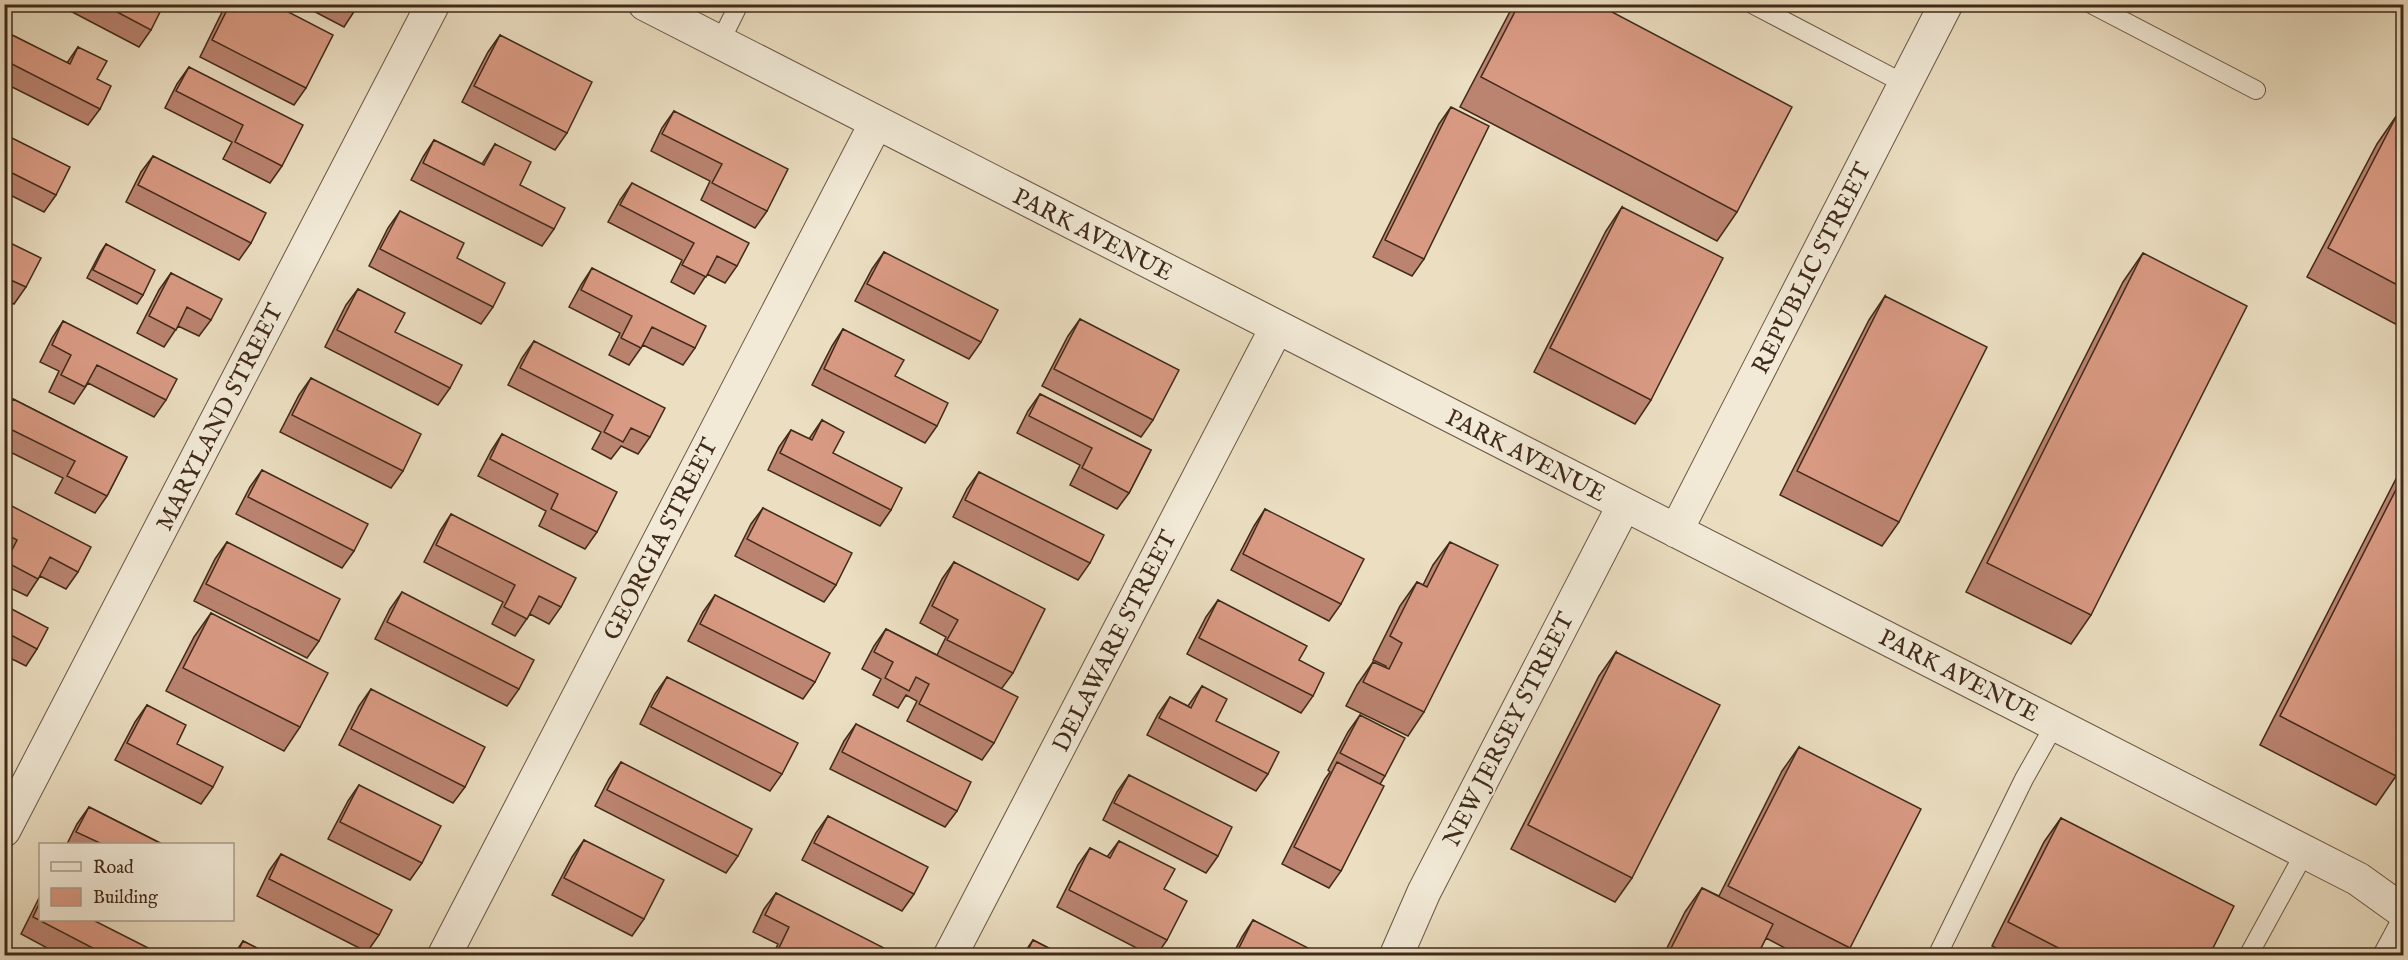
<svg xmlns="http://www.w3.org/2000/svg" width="2408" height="960" font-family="'IM FELL English',serif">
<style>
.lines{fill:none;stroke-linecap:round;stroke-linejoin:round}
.service-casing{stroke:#6b5743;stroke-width:20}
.minor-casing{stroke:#6b5743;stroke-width:35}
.tertiary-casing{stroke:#6b5743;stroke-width:35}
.service{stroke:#f2ead7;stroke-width:18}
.minor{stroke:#f2ead7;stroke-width:33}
.tertiary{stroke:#f2ead7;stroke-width:33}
.wall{fill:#bb8471;stroke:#402a19;stroke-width:1.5}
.building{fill:#d99a83;stroke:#402a19;stroke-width:1.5}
.labels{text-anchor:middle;stroke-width:4.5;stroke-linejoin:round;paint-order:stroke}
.street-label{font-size:24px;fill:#402a19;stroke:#f2ead7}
</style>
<rect width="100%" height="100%" fill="#ebdec1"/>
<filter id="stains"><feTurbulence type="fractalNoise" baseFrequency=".00333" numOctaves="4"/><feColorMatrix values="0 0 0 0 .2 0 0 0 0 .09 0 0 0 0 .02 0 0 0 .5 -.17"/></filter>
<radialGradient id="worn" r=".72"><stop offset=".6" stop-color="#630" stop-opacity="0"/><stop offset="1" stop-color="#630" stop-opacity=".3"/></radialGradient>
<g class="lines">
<g class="service-casing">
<path id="service" d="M1752,4L1905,84
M2091,4L2256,90
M720,42L739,4
M1937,956L2024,779L2055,724
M2248,956L2305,852"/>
</g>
<g class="minor-casing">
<path id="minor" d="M645,4L2358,879L2404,912
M1676,531L1946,4
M4,830L433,4
M444,956L876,123
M950,956L1277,327
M1396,956L1424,892L1624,505"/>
</g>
<g class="tertiary-casing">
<path id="tertiary" d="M2390,956L2404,930"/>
</g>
<use href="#service" class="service"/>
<use href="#minor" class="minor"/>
<use href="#tertiary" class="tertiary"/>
</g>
<path class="wall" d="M57,4H156L151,30L139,47Z
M226,4H273L306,88L294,105L200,57Z
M300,4H359L344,27Z
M1514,4H1597L1737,212L1717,241L1460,107Z
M4,31L67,63L78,47L97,79L100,109L88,125L4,83Z
M500,35L567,133L555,150L462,102L488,52Z
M189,67L282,166L270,183L223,159L232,142L165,108L177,84Z
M1451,107L1424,259L1412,276L1373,257L1439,124Z
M674,111L767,211L755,228L701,200L710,181L651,151L662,128Z
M2397,115L2403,118V328L2307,277L2377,144Z
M4,134L56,195L44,212L4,192Z
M434,140L482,164L495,144L520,185L554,229L542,246L411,180L423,157Z
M153,156L251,243L239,260L126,202L141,172Z
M632,183L737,266L725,283L707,274L694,294L671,282L682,260L608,222L620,200Z
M1622,207L1651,400L1635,424L1534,372L1606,231Z
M400,211L457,258L493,307L481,324L369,266L388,228Z
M4,240L26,287L14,304L4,300Z
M106,244L143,295L137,304L87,278L100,253Z
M884,252L981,342L969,359L855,301L872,269Z
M2143,253L2091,615L2071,644L1966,592L2123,282Z
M592,268L695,348L683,365L643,345L629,365L609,355L620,333L569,307L581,285Z
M171,273L211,320L199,336L178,326L164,347L137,333L159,290Z
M358,289L395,332L450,388L438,405L325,347L346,305Z
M1885,296L1899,522L1882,546L1780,495L1869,320Z
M1080,319L1153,420L1141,437L1042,386L1068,336Z
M63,321L166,400L154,417L88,383L74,404L49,392L59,371L40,362L52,338Z
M843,329L895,376L937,426L925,443L812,385L832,346Z
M534,341L650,437L638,454L621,446L611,459L592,449L601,432L508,385L522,358Z
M311,378L403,471L391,488L280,432L299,395Z
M1040,394L1151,450L1129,493L1117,509L1070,485L1080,465L1017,433L1028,411Z
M13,399L127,457L107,496L95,513L55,493L63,478L4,449V411Z
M822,420L833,453L891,510L880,526L768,470L779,447L791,430L809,439Z
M502,434L597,532L585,549L539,526L546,511L478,476L491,451Z
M2403,465V762L2396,776L2376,805L2260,745Z
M262,470L354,551L342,568L236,514L250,487Z
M979,472L1090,563L1078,580L953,517L967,489Z
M4,502L78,572L66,589L40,576L27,596L4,585V559L5,557L4,556Z
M763,508L836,585L824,602L735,556L751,524Z
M1265,509L1341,604L1329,621L1231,570L1254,526Z
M451,514L561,607L549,624L530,614L515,636L492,624L503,602L424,562L440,531Z
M227,542L319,641L307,658L194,601L215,559Z
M1450,542L1424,712L1408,736L1346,706L1357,685L1373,662L1385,668L1386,666L1373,660L1400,606L1417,582L1423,585L1433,565Z
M954,562L1013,673L1002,688L994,743L982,760L907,721L917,701L906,695L898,708L873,695L881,679L862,669L874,646L886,629L937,655L946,637L920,623L942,579Z
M402,592L519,689L507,706L375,639L390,609Z
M715,595L815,682L803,699L688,641L703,612Z
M1218,600L1299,660L1313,696L1301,713L1187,654L1206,617Z
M4,605L37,649L26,666L4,655Z
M211,613L300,727L284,751L166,691L194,637Z
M1616,652L1632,878L1615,902L1511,849L1599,676Z
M667,677L782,774L770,791L640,724L655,694Z
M1202,686L1216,721L1268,774L1256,791L1147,735L1158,714L1170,697L1188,706Z
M371,689L465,787L453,803L339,745L359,706Z
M147,705L177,744L213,787L201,804L115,760L135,722Z
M1360,715L1385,776L1380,784L1341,871L1329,888L1282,864L1325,779L1330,772L1328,770L1348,732Z
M856,724L957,811L945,827L830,769L844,741Z
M1799,747L1850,948L1845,956H1800L1766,938L1757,956H1663L1685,912L1702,888L1719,896L1782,771Z
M621,762L738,856L726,873L595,806L609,779Z
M1129,775L1218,856L1206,873L1103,820L1117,792Z
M359,785L422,863L410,880L328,839L348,801Z
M89,807L162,844H67L77,824Z
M828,816L914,894L902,911L802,860L816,833Z
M2061,818L2209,956H2011L1992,946L2044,842Z
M584,840L644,919L632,936L552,895L572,857Z
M1119,841L1164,889L1167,940L1156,956H1152L1057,907L1078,865L1090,848L1107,857Z
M281,854L379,935L367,952L257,896L269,871Z
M776,893L883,956H772L778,944L753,932L764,909Z
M40,896V920L157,956H62L21,934Z
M1253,920L1312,956H1232L1242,937Z
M1033,940L1064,956H1022Z
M243,941L273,956H233Z"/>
<path class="building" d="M102,4H156L162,8L151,30Z
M230,4H273L333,35L306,88L212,40Z
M345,4H359L356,10Z
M1519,4H1597L1792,107L1737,212L1481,77Z
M4,31L70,64L78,47L107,61L97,79L111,86L100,109L4,60Z
M500,35L592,82L567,133L474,86Z
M189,67L303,125L282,166L235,142L243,125L176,91Z
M1451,107L1489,126L1424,259L1385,240Z
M674,111L788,169L767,211L712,183L722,164L662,134Z
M2397,115L2403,118V288L2328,248Z
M4,134L70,167L56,195L4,169Z
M434,140L484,165L495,144L531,162L520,185L565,208L554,229L423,163Z
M153,156L266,213L251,243L138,185Z
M632,183L749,243L737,266L717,256L706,277L682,265L694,243L620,205Z
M1622,207L1723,258L1651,400L1550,348Z
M400,211L464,243L457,258L505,283L493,307L380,249Z
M4,240L41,258L26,287L4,277Z
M106,244L155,270L143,295L93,270Z
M884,252L998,310L981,342L867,284Z
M2143,253L2247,306L2091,615L1987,563Z
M592,268L706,326L695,348L652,327L641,348L621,338L632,316L581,290Z
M171,273L222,299L211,320L187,307L176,330L149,316Z
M358,289L405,313L395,332L462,365L450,388L337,330Z
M1885,296L1987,347L1899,522L1797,471Z
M1080,319L1179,370L1153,420L1054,369Z
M63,321L177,379L166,400L97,365L85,387L61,375L71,355L52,345Z
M843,329L904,360L895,376L948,403L937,426L824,369Z
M534,341L665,408L650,437L631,428L623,442L604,432L613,415L520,368Z
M311,378L421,434L403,471L292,415Z
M1040,394L1151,450L1129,493L1082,468L1092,448L1029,416Z
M13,399L127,457L107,496L67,476L75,461L4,426V415Z
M822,420L844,432L833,453L902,488L891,510L780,453L791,430L812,440Z
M502,434L617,492L597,532L551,509L558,494L490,459Z
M262,470L368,524L354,551L248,497Z
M979,472L1104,535L1090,563L965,500Z
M2403,476V762L2396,776L2280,716Z
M4,502L91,547L78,572L50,557L38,579L6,562L17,540L4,533Z
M763,508L852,553L836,585L747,539Z
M1265,509L1364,559L1341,604L1243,554Z
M451,514L576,578L561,607L539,596L527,619L504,607L515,585L436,545Z
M227,542L340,599L319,641L206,584Z
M1450,542L1498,565L1424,712L1363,682L1373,662L1389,669L1402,643L1390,636L1417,582L1427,587Z
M954,562L1045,609L1013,673L947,640L958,620L932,606Z
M402,592L534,660L519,689L387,622Z
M715,595L830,653L815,682L700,624Z
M1218,600L1307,646L1299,660L1324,673L1313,696L1199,638Z
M4,605L48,628L37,649L11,635L4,647Z
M211,613L328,673L300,727L183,668Z
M886,629L1018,697L994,743L919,704L929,684L916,677L909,691L885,678L893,662L874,652Z
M1616,652L1720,705L1632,878L1528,825Z
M667,677L798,743L782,774L651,707Z
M1202,686L1227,699L1216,721L1279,752L1268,774L1159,718L1170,697L1191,708Z
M371,689L485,747L465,787L351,729Z
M147,705L186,725L177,744L223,767L213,787L127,743Z
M1360,715L1405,738L1385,776L1340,753Z
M856,724L971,782L957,811L842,752Z
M1799,747L1921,809L1850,948L1728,886Z
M621,762L752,829L738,856L607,790Z
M1337,762L1384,786L1341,871L1294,847Z
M1129,775L1232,827L1218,856L1114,803Z
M359,785L441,826L422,863L340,822Z
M89,807L162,844H102L76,832Z
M828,816L928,867L914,894L814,843Z
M2061,818L2234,906L2209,956H2074L2008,922Z
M584,840L664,880L644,919L564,878Z
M1119,841L1175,869L1164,889L1187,901L1167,940L1069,890L1090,848L1110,858Z
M281,854L392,910L379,935L269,879Z
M1702,888L1773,924L1757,956H1667Z
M776,893L886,949L883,956H789L778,950L789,927L765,915Z
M40,902V920H93L158,953L157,956H108L33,917Z
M1253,920L1314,951L1312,956H1235Z
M1033,940L1064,956H1025Z
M243,941L273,956H236Z"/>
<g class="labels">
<g class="street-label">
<text transform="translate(1093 234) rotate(27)" y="8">PARK AVENUE</text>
<text transform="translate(1811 268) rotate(-63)" y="8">REPUBLIC STREET</text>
<text transform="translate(219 417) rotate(-63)" y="8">MARYLAND STREET</text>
<text transform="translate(1526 455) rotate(27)" y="8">PARK AVENUE</text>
<text transform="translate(660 539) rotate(-63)" y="8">GEORGIA STREET</text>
<text transform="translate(1114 641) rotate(-63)" y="8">DELAWARE STREET</text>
<text transform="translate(1959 675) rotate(27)" y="8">PARK AVENUE</text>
<text transform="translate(1508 729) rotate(-63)" y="8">NEW JERSEY STREET</text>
</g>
</g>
<rect width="2408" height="960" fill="none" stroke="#ebdec1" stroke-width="24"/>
<rect x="6" y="6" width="2396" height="948" fill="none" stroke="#402a19" stroke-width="3"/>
<rect x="12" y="12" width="2384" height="936" fill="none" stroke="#402a19" stroke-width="1.5"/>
<rect x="39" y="843" width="195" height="78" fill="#f2ead7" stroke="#ab9d8b" stroke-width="1.5"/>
<rect x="51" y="862" width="30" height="9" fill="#f2ead7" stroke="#ab9d8b" stroke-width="1.5"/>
<text x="93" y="873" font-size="18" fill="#402a19">Road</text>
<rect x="51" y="888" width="30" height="18" fill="#d99a83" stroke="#ab9d8b" stroke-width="1.5"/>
<text x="93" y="903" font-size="18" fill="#402a19">Building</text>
<rect width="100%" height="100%" filter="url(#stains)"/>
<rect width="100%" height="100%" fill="url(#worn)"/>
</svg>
